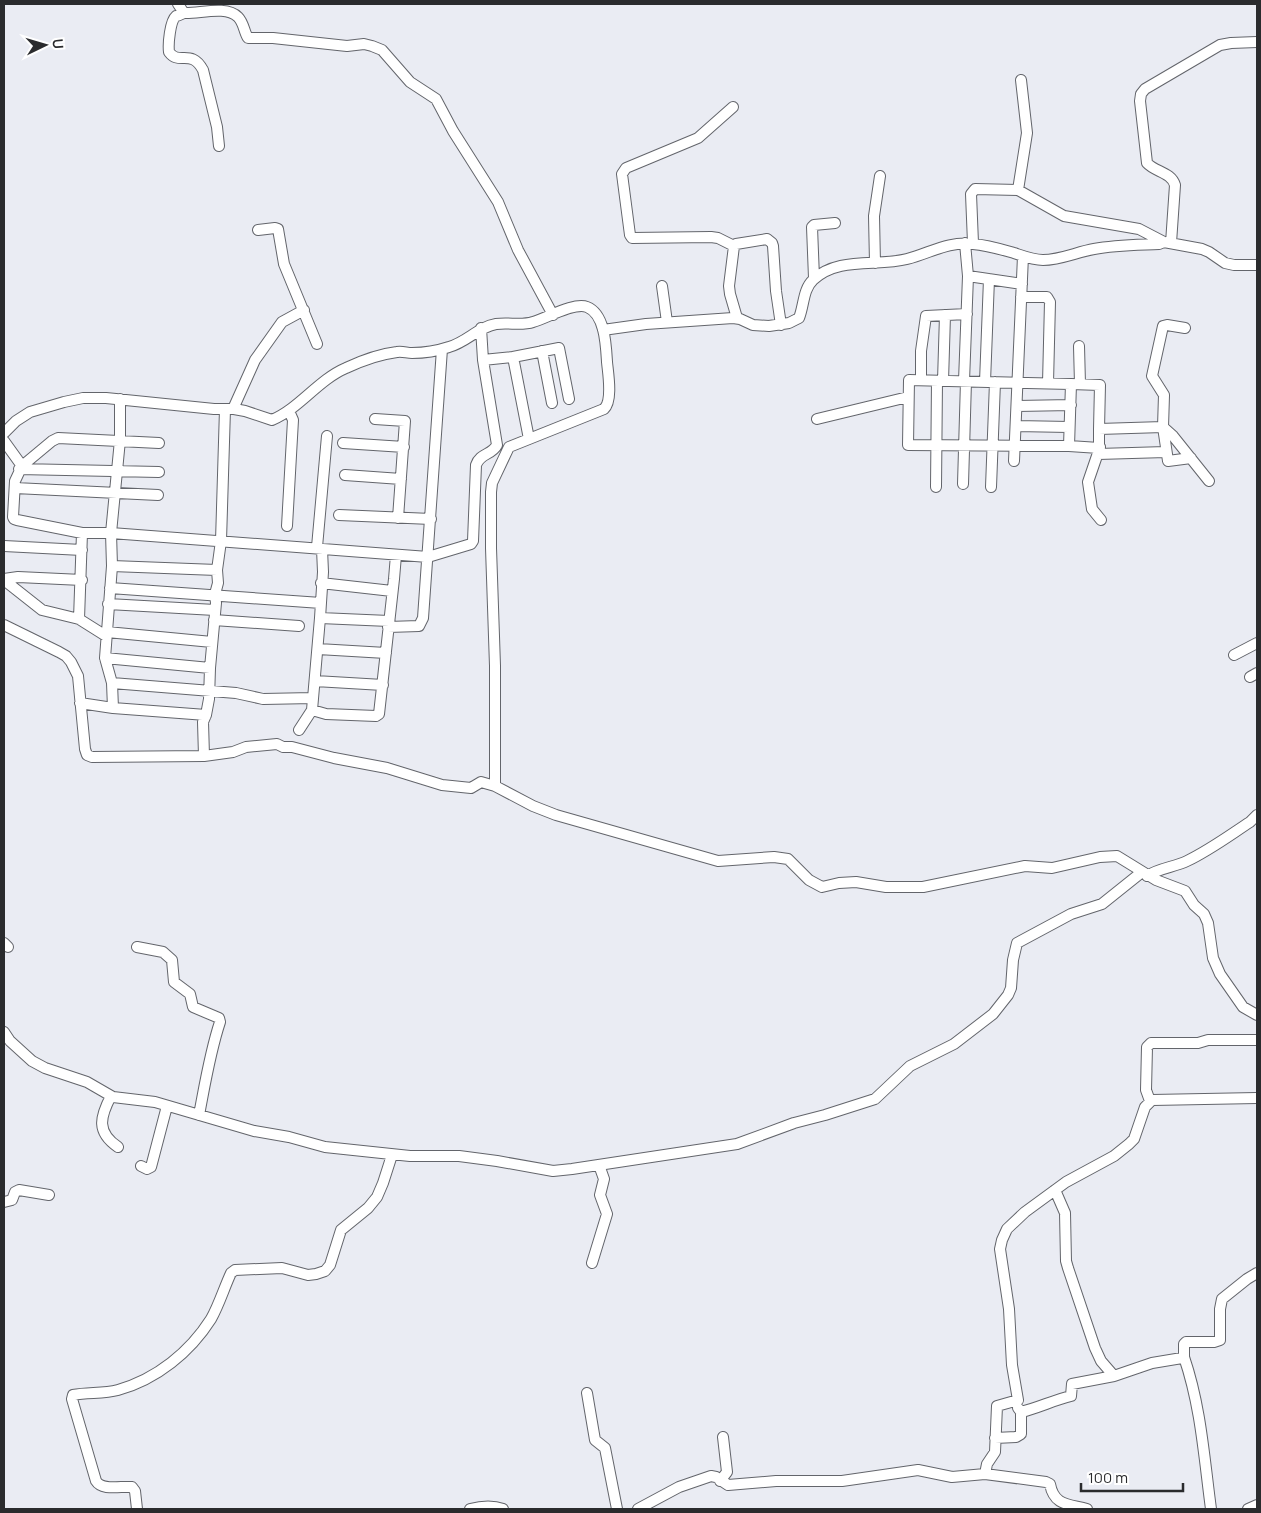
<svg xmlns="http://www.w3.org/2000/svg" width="1261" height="1513" font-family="Manrope,sans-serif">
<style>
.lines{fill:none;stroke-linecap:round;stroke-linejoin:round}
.minor-casing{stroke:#63656b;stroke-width:12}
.minor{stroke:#fff;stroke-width:10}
</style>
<rect width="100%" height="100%" fill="#eaecf3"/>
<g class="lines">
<g class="minor-casing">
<path id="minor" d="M178,4L184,13C199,14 226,5 238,17C244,23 244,32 248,38H273L347,46L364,44L372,46L382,50L410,82L436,99L453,131L498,202L518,250L553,315
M184,13C182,14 177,16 176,16C170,21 168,44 169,52C179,66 191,48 203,70L217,127L219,146
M733,107L698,138L626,168L622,174L630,235L632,238L711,237L718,238L734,246
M1018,190L1027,133L1021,80
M258,230L275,228L278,229L284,264L317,344
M965,243L968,276L1022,284
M973,243L971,194L975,189L1018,190L1064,216L1139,229L1164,242
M1171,243L1175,185C1171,172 1155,172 1147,163L1140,101L1141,94L1145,89L1220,45L1231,43L1257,42
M875,263L874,216L880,176
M814,278L812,227L814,225L835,223
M662,286L667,322
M1021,297H1047L1050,302L1048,383
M737,318L730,294L729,286L734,246L736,244L767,239L772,243L773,246L776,291L781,325
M1185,328L1167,325L1163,326L1152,376L1164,395L1163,427L1168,461L1191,458
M603,330L646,324L733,318L740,319L753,325L769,326L789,323L799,318C804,306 803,289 813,280C838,256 877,267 907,259C931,253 947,241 973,244C987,245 1000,249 1014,253C1023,256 1033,260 1043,260C1060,260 1077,252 1094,249C1115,245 1137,245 1159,244L1164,242L1202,249L1209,252L1225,263L1234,265H1257
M1079,346L1080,384
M542,351L552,403
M513,357L529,439
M483,360L513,357L559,348L569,399
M921,380V351L926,316L967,314
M943,381L945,315
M964,381L968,276
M985,382L989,279
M1071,384L1100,385L1099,429
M1017,406L1071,405
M233,409L255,360L282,322L304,310
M375,419L405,421L398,518
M817,419L908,397
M1016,426L1069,427
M4,433L16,421L30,412L64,402L83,398H106L214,409H234L245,411L272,420C300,408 318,380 346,368C361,361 380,354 397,352C402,351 407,353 412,353C424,353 437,351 449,347C467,342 478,327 496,324C509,322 521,326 533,322C547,318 574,302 587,307C605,314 606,345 607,362C608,373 613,401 604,409L509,447L492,483L491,492V548L495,666V786L533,806L556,815L718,861L774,857L788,859L809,880L822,887L839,883L856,882L886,887H923L1025,866L1052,868L1100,857L1117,856L1156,880L1185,891L1194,905L1204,914L1208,923L1213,958L1220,974L1243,1007L1257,1015
M4,441L22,466L15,481L13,517L14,519L17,520L82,533H111L428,557L471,544L473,541L476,465C480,453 492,455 497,445L483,360L481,328
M343,443L404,447
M1069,446L908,445L909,380L1071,384L1069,446L1099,448V429L1163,427L1173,436L1209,481
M1100,447L1088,482L1092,509L1101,520
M1098,454L1166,452
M1014,461L1023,256
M22,466L52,441L58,438L159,443
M19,469L159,472
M345,475L401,479
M963,484L966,381
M936,487L937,381
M991,487L995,382
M15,488L158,495
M339,515L431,519
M287,526L293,420L289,411
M4,546L82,550
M317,547L327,436
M112,566L217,570
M4,579L18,577L82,580
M4,580L42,610L79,619L106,636
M321,583L392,591
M110,588L321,603
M108,604L215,610
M320,618L389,621
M79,619L82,533
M214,620L299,626
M4,625L59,652L66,656L71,662L78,676L85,749L87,755L92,757L204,756L233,752L246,747L277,744L283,747H292L334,758L387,768L442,785L471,788L481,782L495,786
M388,627L419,626L423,618L442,349
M107,632L212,642
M318,649L386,653
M1234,655L1257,643
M105,658L210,668
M1250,677L1257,673
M315,681L383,685
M112,683L236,693L263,699L313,698
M80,703L113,708L112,683L105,658L112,566L111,533L120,440V399
M113,708L206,715
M312,710L326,714L376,716L379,714L394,579L396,555
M299,730L312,710L320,618L323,572L322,549
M204,756L203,722L206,715L209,699L210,668L216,603L215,594L218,583L217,570L221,541L225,409
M1147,876C1159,868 1175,867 1187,861C1210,850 1230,835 1250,822L1257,815
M4,943L8,947
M137,947L163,952L172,960L174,982L190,994L193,1007L219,1018L220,1022C210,1052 205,1084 199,1115
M4,1032L10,1041L32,1061L45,1068L87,1082L113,1097L155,1102L254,1131L289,1137L325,1147L410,1156H459L497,1161L553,1171L572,1169L737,1144L794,1123L825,1115L875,1099L910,1066L954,1044L993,1014L1008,995L1011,988L1013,960L1017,943L1071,914L1102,904L1142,872
M111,1096C100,1117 96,1132 118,1147
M1150,1101L1146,1090L1147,1047L1151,1043H1198L1208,1040H1257
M141,1166L147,1169L151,1167L167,1106
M1055,1190L1065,1213L1066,1261L1068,1268L1095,1348L1101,1361L1114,1376L1152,1363L1182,1358L1184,1356V1344L1186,1342H1214L1220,1340V1309L1222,1299L1247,1279L1257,1273
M4,1202L12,1200L15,1192L19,1190L49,1195
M592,1263L607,1214L600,1195L604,1179L599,1165
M1184,1357C1201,1407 1204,1457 1211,1509
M587,1393L595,1440L605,1448L617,1509
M1021,1412C1038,1408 1054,1400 1071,1396L1072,1384L1114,1376
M995,1438L1016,1437L1021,1434V1412L1018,1408
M985,1474L987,1464L995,1452L997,1406L1018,1400L1012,1365L1009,1309L1000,1249L1002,1240L1007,1229L1025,1212L1066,1182L1114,1156L1129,1144L1134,1139L1145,1107L1152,1100L1257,1098
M720,1481L727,1472L723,1437
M137,1509L135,1491L132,1487C121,1486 102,1491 96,1481L72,1399L73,1395C88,1392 103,1394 118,1390C157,1379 190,1352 211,1319C219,1305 224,1288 231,1273L235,1270L282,1268L308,1275L316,1274L325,1271L330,1265L341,1230L368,1208L377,1197L383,1183L392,1155
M470,1509C482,1506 492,1505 503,1509
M638,1509L679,1487L711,1476L716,1477L728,1485L776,1481H842L918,1470L952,1477L985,1474L1046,1482L1050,1484C1054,1506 1069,1504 1087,1509
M1248,1509L1257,1505"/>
</g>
<use href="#minor" class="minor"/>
</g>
<rect width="1261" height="1513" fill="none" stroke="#2a2b2d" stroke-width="10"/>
<g transform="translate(45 45) rotate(85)" stroke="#ffffff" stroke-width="4" paint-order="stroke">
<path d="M0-4L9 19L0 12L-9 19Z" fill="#2a2b2d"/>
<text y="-8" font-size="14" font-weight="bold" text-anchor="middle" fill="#2a2b2d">U</text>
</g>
<path d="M1081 1483v8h102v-8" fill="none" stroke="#2a2b2d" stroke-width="2.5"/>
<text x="1088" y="1483" font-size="15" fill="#2a2b2d" stroke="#ffffff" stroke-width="4" paint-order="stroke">100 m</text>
</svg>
